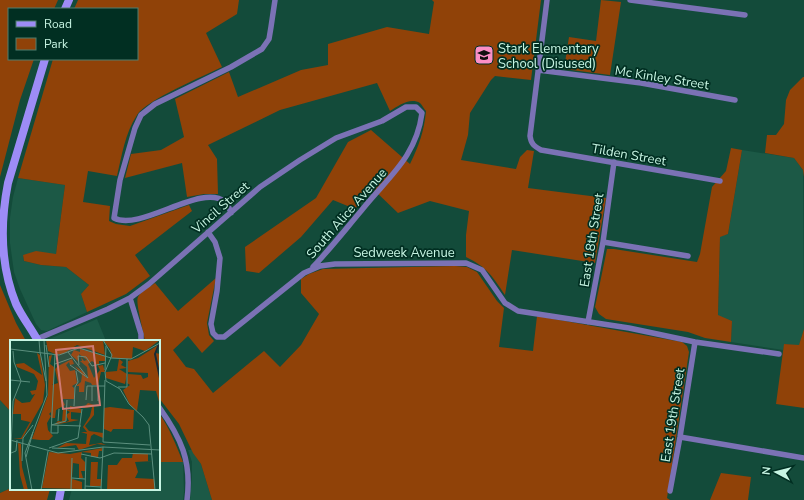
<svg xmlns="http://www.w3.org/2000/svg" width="804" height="500" font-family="'Nunito Sans',sans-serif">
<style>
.built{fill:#1c5946}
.green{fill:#904208}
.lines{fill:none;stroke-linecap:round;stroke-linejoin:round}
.street{stroke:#7b72b5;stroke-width:5.5}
.secondary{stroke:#9d8cf6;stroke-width:8}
.labels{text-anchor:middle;stroke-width:3.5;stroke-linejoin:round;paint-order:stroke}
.poi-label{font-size:13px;fill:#c7f5e3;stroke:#012f22;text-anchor:start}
.street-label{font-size:13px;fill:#c7f5e3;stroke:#012f22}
.inset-river{fill:none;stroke:#172c36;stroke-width:2}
.inset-road{fill:none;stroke:#5b8f7e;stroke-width:1}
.view{fill:#d07a73;fill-opacity:0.15;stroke:#d07a73;stroke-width:2}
.inset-edge{fill:none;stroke:#c7f5e3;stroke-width:2}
</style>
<rect width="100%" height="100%" fill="#134b3a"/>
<path class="built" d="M742,150L794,158L803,170L804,329L799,346L785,344L783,350L731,342L732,321L718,316L720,236L728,234Z
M18,178L65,185L56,254L23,255L24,261L41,265L66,267L89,285L81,294L87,312L47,331L41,330L36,324L20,289L14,272L10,243V218L13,197Z
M97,319L106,341H47V340Z
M0,400L11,412V488L0,493Z
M188,450H192L201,464L212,500H190L192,477V462Z
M159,462H183L184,491L183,500H69L72,489H159Z"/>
<path class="green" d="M0,0H58L54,9H9V59H34L20,100L0,177Z
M78,0H239L237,14L206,33L222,67C204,76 146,100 137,115C125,133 122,155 117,176L88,171L83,202L110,206L109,221L116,224L130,226L189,205L192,211L135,255L150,276L126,294L87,312L81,294L89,285L66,267L41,265L24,261L23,255L36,251L56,254L65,185L18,178L53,59H137V9H74Z
M432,0H541L531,80L495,76L491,80L470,113L468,135L461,160L516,169L520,157L527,150L534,151L528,188L606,198L595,263L512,250L505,295C493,277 487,267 466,257V235L469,211L430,201L398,213L373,189L355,209L333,200L301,237L259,273L246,271L245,247L316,198L348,142L371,130L410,164C419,145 424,132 426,111C424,109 422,105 420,103C410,97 398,106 390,111L377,83L280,110L208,145L217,159L218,194H204L187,197L182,163L125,178L131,154L161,150L184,137L175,99L229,72L238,97L301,70L328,65V44L387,27L429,34L434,2Z
M601,0L621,2L610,75L564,69L569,37L596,41Z
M803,77H804V177L803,170L794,158L765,153L767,135H776L784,124L786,100L790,90Z
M731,148L742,150L728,234L720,237L718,315L732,321L731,342L705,338L688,332L606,319L599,314L595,307L607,249H614L697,262L700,254L712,187L726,171Z
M455,266L467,267L477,272L497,301L504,308L499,347L533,351L537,316L682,342L687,346L689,352L667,498L670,500H212L201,464L193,453L179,424L159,398V341H145C144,333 135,302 138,297C141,291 150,287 155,283L178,311L216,278L207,323L209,335L214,341L202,353L188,336L173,350L186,367L194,369L213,393L264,351L280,367L301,345L319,314L301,293V279L309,274L323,269Z
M0,285L16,323L26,341H11V412L0,400Z
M804,329V408L776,404L784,344L799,345Z
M159,413C170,429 176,445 183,462H159Z
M721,473L751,477L748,500H710Z
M11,488V489H50L47,500H0V493Z"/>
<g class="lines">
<path class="street" d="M547,0L530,136C531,144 534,146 541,150L720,181
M630,0L745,15
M538,70L641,83L735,100
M231,213C230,210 228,205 225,202C202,182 141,232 114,218L120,180L135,128L141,115L155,104L231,67L262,49L269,39L271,27L275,0
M208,232L215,242L220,258L217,291L211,324L213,333L217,337H224L304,273L320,266L335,264L466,263L482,270L505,303L518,311L629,328L695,342L779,354
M603,242L688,256
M130,298L141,334V341
M588,322L603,242L614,162
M37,339L108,309L130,298L149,284L260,187L300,160L336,138L382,121L406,107H416L422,113C416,158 387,178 361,211C345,230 330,249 313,267
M159,407C181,438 192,461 187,500
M680,437L804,458
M670,491L680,437L695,342"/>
<path class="secondary" d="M65,9L69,0
M38,341C31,328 22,317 16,304C0,265 0,224 8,183L45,59
M59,500L61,489"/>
</g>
<defs>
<g id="school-square" transform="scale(1)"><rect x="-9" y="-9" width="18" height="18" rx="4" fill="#fb8fc6" stroke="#012f22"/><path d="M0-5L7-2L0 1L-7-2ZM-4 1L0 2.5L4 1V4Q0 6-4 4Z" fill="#111"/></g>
</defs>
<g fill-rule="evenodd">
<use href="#school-square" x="484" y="55"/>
</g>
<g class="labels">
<g class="poi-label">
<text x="498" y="53">Stark Elementary<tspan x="498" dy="15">School (Disused)</tspan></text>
</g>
<g class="street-label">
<text transform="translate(662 77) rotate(9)" y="5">Mc Kinley Street</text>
<text transform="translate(629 154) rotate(10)" y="5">Tilden Street</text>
<text transform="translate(220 207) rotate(-41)" y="5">Vincil Street</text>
<text transform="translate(346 213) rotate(-49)" y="5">South Alice Avenue</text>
<text transform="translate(591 240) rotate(-81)" y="5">East 18th Street</text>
<text x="404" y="257">Sedweek Avenue</text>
<text transform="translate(672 415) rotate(-81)" y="5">East 19th Street</text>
</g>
</g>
<g transform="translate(10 340)">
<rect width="150" height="150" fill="#134b3a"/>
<path d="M36,0H93L95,15L67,5L53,14H45L38,11ZM93,0H150L135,11L123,7L122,19L102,18L100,9ZM150,4L146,13L150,14V65L146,51L130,50L127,71L120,65L113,50L120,45L117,43L118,34L131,35L133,39L138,37V33L118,32V21L128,18ZM70,9L95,16V21H89V26L82,21L78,24L84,38L90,30L88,26L93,25L95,32H91L88,45H82L81,43L75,41L74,52H69V46H66L71,42L72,35L65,26L75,33V37L78,38L77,27L70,21H72L71,17L74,21L77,20L69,14V22L61,15L64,10L70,12ZM27,13L30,15L35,45L33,62L12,99H3L11,98L20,82L11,80V74H3L5,58L12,63L20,62L25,54L22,55L20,51L26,50L28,41L24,34L7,27L6,24L14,23L32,35ZM42,15L40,24L44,27V43L42,45L41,68L42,45L48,43L45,29L48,26L62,19L64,24L60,25L59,22L56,25L60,31L65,30L67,43L62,46L64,48V59H52L55,65L46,70L45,78H41V72L39,74L41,76L37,83L38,90L43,96L39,100H30L22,99L38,55L39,16ZM109,19L113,22L111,25L117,28L109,29L117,34L115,44L96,38V32L107,31ZM78,63L84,65V75L75,86L79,91L93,93V98L84,94L81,96L79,105L91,103L96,105L87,104L69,110L66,105L47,108L56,103L76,104L77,94L71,92H77L73,87L80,76L82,67L73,68ZM60,66L71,69V73L61,72V79L69,80L44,85L48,81L56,82L59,81L56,75L60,72L56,70V81H52L53,70H60ZM100,67L124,70L123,89H103L101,92L94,89V68ZM8,103L11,104L12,127L18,150H14L10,135ZM92,108V111H89L88,117H81V113L72,112L71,118L75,122V131H71L73,138H69V124L63,123L62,139L72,142V149L32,148L39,112L60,114ZM123,113L138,114V121H143L125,122L128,132L125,138L144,139L145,150H97L98,125H107L112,118H122ZM81,122H88L87,139H91V146H80Z" fill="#904208"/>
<path class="inset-river" d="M149,4L145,14L150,38"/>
<path class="inset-road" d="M29,0L30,12M93,0L102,15L95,32L96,41L110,49L119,64L133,77L139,85L145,150M36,5L39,27M0,9L49,15L69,8L101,18L121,19L150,3M30,12L36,41M58,12L78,38M45,15L41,93H48V85M45,24L62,18M60,25L78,38M69,25L68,16L76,17L82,26L95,23M95,30L96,6M0,40L20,42M95,40L93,102L140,105M108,47H117V19M76,60L77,46H95M82,61V46M88,61V46M64,66L65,47L68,42L66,31M48,81L49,69M41,85L56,81L57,60M42,85L71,86M0,100L48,113L93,107L150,110M39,108L68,98L72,69M42,108L65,109M1,113L6,111L7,100M71,114L90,118L104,113L142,114M16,117L23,92M12,121L13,98L23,85M0,130L3,61L11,41L4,22L3,11M62,138L75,139M75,146L91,147M22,150L15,113L37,55L34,0M31,150L38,111M61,150L62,118M75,150L76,117M91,150L93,107"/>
<path class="view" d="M83,6L90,65L53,69L46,10Z"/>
<rect width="150" height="150" class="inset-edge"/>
</g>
<rect x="8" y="8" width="130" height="52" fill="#012f22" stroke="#507e6f"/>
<rect x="16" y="21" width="20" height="6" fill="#9d8cf6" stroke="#507e6f"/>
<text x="44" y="28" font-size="12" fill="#c7f5e3">Road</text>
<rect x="16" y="38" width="20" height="12" fill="#904208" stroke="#507e6f"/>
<text x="44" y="48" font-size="12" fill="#c7f5e3">Park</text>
<g transform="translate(776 472) rotate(277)" stroke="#012f22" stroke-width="3" paint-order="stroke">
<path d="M0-3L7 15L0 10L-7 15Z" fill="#c7f5e3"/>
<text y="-6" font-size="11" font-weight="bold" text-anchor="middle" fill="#c7f5e3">N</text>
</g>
</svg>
